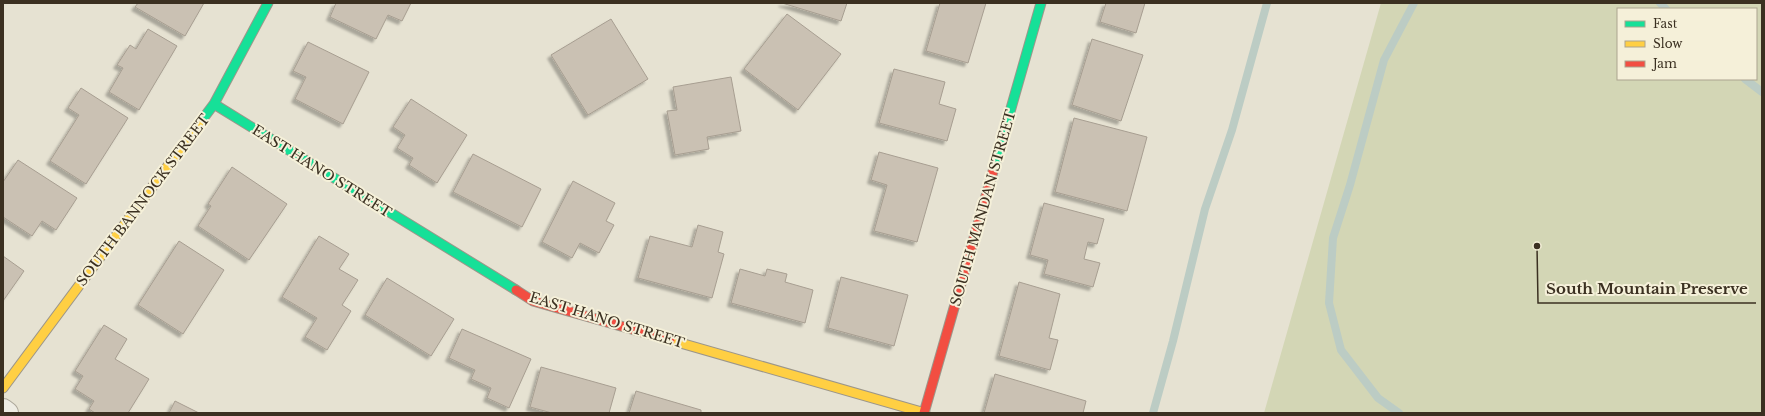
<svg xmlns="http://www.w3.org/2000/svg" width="1765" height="416" font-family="'Libre Baskerville',serif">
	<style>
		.green { fill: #d3d6b5; fill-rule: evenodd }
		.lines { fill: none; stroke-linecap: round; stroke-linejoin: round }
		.stream { stroke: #bcccc4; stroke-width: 8 }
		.building { fill: #cac1b3; stroke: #a79e91; filter: url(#shadow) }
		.street-casing { stroke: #aca79a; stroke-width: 24 }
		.fast-casing { stroke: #9c968a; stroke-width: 11 }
		.slow-casing { stroke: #9c968a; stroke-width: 11 }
		.jam-casing { stroke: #9c968a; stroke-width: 11 }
		.street { stroke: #eeece3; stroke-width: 22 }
		.fast { stroke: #16e098; stroke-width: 9 }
		.slow { stroke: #ffcf43; stroke-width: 9 }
		.jam { stroke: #f24e42; stroke-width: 9 }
		.labels { text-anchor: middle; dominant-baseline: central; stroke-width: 4; stroke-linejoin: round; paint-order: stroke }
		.street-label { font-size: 14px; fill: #3b3021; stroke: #f5f0d9 }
		.leader { fill: none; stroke: #3b3021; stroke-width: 1.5 }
		.callout-dot { fill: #3b3021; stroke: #f5f0d9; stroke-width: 1.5 }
		.callout-label { font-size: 15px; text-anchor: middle; font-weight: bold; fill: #3b3021; stroke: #f5f0d9; stroke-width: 4; stroke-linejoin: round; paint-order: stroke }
	</style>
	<defs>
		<filter id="shadow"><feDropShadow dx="-3.5" dy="3.5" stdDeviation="1" flood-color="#0004"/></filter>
	</defs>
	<rect width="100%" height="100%" fill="#e6e2d2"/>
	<path class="green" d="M1381 3H1762V413H1264ZM1618 9H1756V79H1618Z"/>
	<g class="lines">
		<path class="stream" d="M1660 3 1666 9
			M1745 79 1762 92
			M1153 413 1173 341 1205 209 1232 130 1267 3
			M1399 413 1378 398 1341 350 1329 303 1333 238 1350 185 1384 60 1414 3"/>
	</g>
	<path class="building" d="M138 3H204L185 36 135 7Z
		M336 3H411L402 21 388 15 376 39 330 17Z
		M782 3H847L841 21Z
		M940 3H986L968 63 926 51Z
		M1106 3H1145L1136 33 1100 22Z
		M787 14 841 54 798 110 744 69Z
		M611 19 648 79 588 115 551 55Z
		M148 29 177 46 139 110 109 92 123 68 117 65 130 45 136 49Z
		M1092 39 1143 55 1121 121 1072 105Z
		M308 42 369 72 343 124 295 99 306 77 293 71Z
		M894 69 945 82 939 104 956 109 947 141 879 123Z
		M731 77 741 131 707 137 709 149 675 155 667 111 677 110 673 87Z
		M81 88 128 118 86 184 50 161 79 115 68 108Z
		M411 99 467 135 437 183 409 165 413 158 397 148 405 135 393 127Z
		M1074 118 1147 137 1127 211 1055 192Z
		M879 152 938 168 917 242 874 231 887 185 871 180Z
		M473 154 541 189 522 227 453 192Z
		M18 160 77 198 56 230 42 221 32 236 3 217V182Z
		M232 167 287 204 249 260 198 226 211 206 208 204Z
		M573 181 615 203 606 221 614 225 599 253 580 243 572 258 542 242Z
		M1044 203 1104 219 1097 244 1088 242 1084 259 1100 263 1093 287 1044 274 1048 260 1030 255Z
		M698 225 723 232 718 252 724 254 712 298 638 278 650 236 692 247Z
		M319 236 349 254 339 269 358 280 342 305 351 311 327 350 305 337 317 318 282 297Z
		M179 241 224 270 183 334 138 305Z
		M3 256 24 271 3 301Z
		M740 269 765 276 767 269 787 274 785 282 813 290 805 323 731 303Z
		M841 277 908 295 894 346 828 328Z
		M387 278 454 319 431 356 365 315Z
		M1019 282 1060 294 1049 338 1058 340 1050 370 999 356Z
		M104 325 127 339 115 359 149 379 128 413H95L89 409 94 401 75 389 83 376 75 371Z
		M462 329 531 359 509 408 487 398 491 388 471 379 475 370 449 358Z
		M541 367 616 388 609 413H552L530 407Z
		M995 374 1086 401 1083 413H984Z
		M636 391 701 410V413H629Z
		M175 401 199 413H169Z"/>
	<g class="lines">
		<defs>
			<path id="street" d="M3 410 7 413"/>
			<path id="fast" d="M214 104 516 290
				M199 124 214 104 268 3
				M994 168 1041 3"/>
			<path id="slow" d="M670 340 925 413
				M3 388 199 124"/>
			<path id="jam" d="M516 290 533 301 670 340
				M924 413 994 168"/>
		</defs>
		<use href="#street" class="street-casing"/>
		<use href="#fast" class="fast-casing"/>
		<use href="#slow" class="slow-casing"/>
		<use href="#jam" class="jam-casing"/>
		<use href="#street" class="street"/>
		<use href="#fast" class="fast"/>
		<use href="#slow" class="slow"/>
		<use href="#jam" class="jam"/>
	</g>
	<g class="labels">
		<g class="street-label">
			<text transform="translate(322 171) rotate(32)">EAST HANO STREET</text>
			<text transform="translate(143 200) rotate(-53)">SOUTH BANNOCK STREET</text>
			<text transform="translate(983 208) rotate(-74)">SOUTH MANDAN STREET</text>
			<text transform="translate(607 320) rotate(17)">EAST HANO STREET</text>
		</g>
	</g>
	<path class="leader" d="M1537 246L1538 303H1756"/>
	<circle class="callout-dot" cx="1537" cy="246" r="4"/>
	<g class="callout-label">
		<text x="1647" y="294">South Mountain Preserve</text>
	</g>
	<rect width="1765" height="416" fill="none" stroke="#3b3021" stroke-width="8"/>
	<rect x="1617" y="8" width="140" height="72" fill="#f5f0d9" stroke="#aba38f"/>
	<rect x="1625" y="21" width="20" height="6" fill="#16e098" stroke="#aba38f"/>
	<text x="1653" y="28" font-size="12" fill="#3b3021">Fast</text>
	<rect x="1625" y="41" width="20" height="6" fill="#ffcf43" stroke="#aba38f"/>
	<text x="1653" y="48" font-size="12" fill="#3b3021">Slow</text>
	<rect x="1625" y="61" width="20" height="6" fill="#f24e42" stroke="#aba38f"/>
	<text x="1653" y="68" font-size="12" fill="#3b3021">Jam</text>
</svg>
